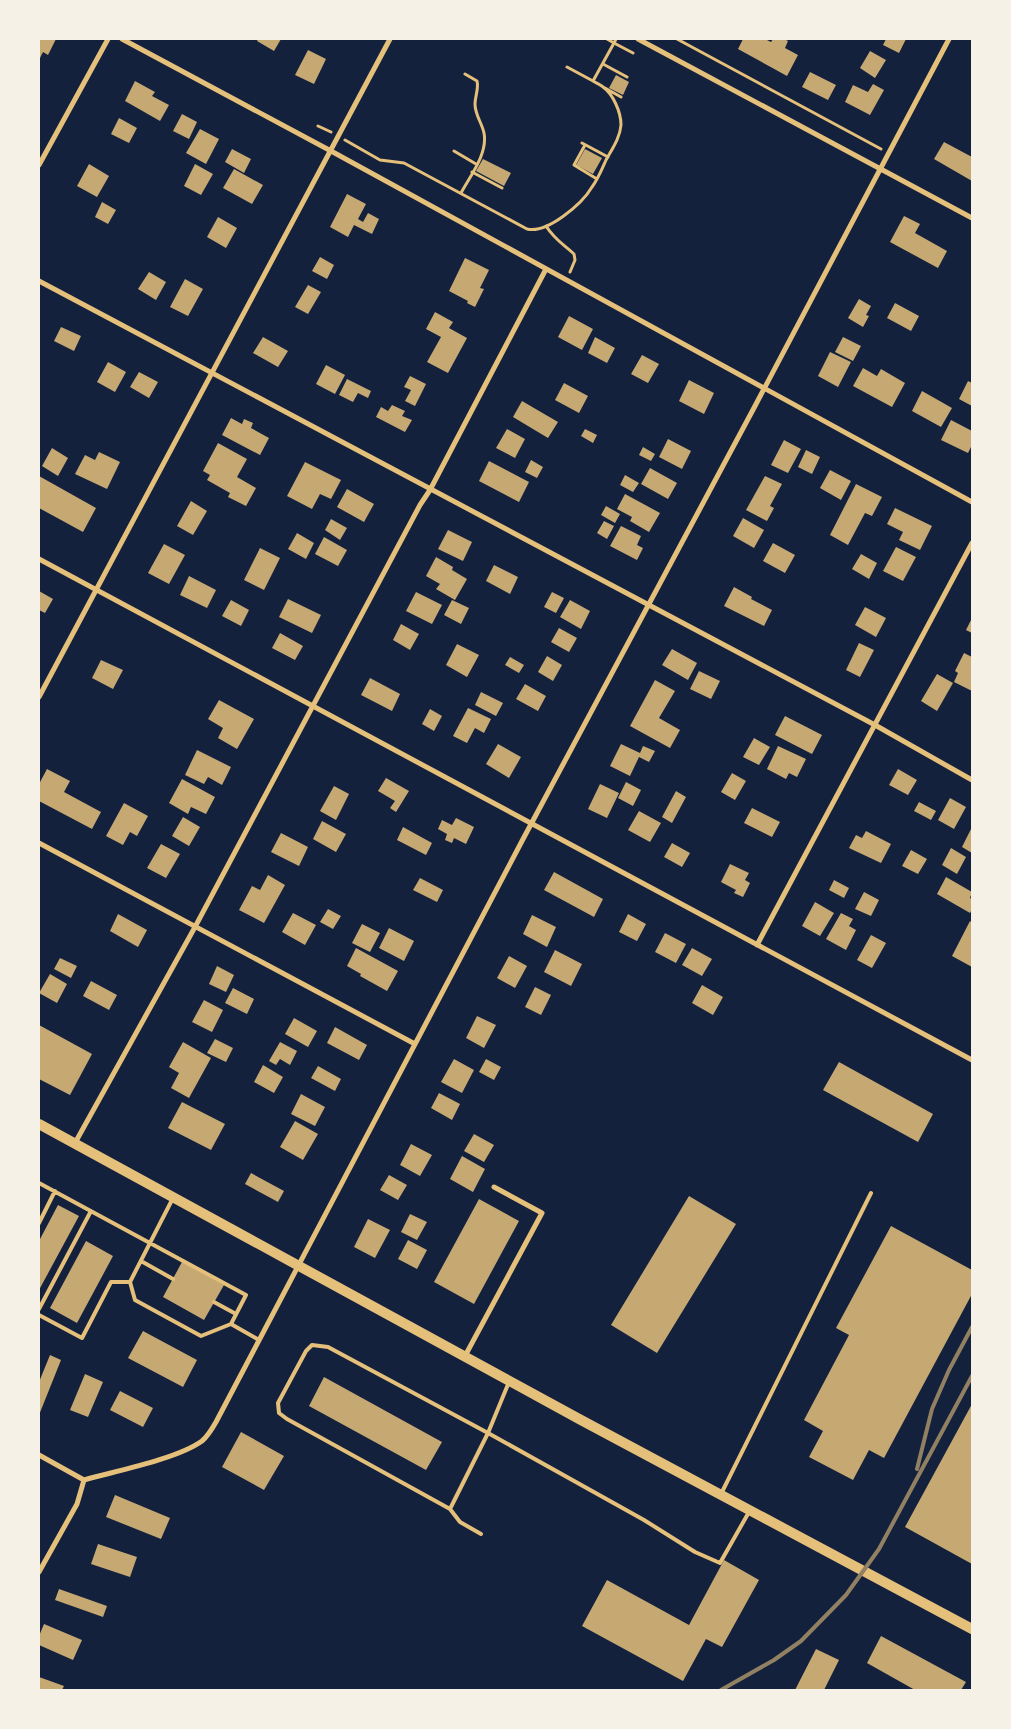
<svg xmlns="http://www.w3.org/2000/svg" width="1011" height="1729" font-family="'Public Sans',sans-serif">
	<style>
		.building { fill: #c6a872 }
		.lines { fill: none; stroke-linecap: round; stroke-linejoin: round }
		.path { stroke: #e5c07b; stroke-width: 3 }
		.service { stroke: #e5c07b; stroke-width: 4 }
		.minor { stroke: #e5c07b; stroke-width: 5 }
		.secondary { stroke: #e5c07b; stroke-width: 10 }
		.rail { stroke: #918062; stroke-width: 4 }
	</style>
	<rect width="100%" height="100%" fill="#14213d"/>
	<path class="building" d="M39 39H56L48 55 43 52 39 60Z
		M258 39H281L274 51 257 41Z
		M743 39H765L771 42 773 39H784L788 41 785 48 798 55 787 76 738 49Z
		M886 39H906L899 53 883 45Z
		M308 50 326 59 314 84 295 75Z
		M870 51 886 60 875 78 860 68Z
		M810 72 836 85 828 100 802 87Z
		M616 75 629 82 623 95 609 88Z
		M135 81 155 92 152 96 169 105 160 121 125 101Z
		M873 84 884 90 870 115 845 102 853 85 868 92Z
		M182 114 197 122 189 139 173 131Z
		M119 118 137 128 129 143 111 134Z
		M200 129 219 139 206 164 186 153Z
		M944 142 972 157V181L934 159Z
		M232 149 251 159 244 173 225 162Z
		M585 149 602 158 593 174 576 165Z
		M483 159 511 173 504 186 476 171Z
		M89 164 109 176 97 197 77 186Z
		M195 164 213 174 201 195 184 186Z
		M234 169 263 185 252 204 223 188Z
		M347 194 366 204 358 219 363 222 368 213 379 219 372 234 354 225 348 237 330 227Z
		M102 202 116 210 108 224 95 217Z
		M904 216 920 224 915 233 947 251 938 268 890 242Z
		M218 217 237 228 226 248 207 237Z
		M320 257 334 265 327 279 312 271Z
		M465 258 489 270 480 288 484 289 475 307 467 303 468 301 449 291Z
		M149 272 166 282 156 300 138 289Z
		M185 279 203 289 188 316 170 307Z
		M308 285 321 292 308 314 295 307Z
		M859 299 871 306 866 315 869 316 863 327 848 318Z
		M895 303 919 316 911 331 887 318Z
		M435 312 453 322 449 328 467 338 448 373 427 362 441 337 426 329Z
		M569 316 593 329 582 350 558 337Z
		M61 327 81 336 74 351 54 341Z
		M263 337 288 351 278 367 253 353Z
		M595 337 615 348 607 363 588 353Z
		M843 337 861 346 853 361 835 352Z
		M830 352 851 362 838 387 818 376Z
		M642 355 659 364 648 383 631 374Z
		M108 362 126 372 115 392 97 382Z
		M326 365 345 375 335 394 316 384Z
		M863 368 877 376 881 369 905 383 892 407 853 386Z
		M139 372 158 382 149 398 130 387Z
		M410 376 426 384 415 406 405 401 411 390 404 387Z
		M347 379 371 391 368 398 358 393 353 402 339 395Z
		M689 380 714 393 704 414 679 401Z
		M968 381 972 383V406L959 399Z
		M564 383 588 396 579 413 555 400Z
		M922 391 952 408 941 427 912 411Z
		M522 401 558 422 548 438 513 417Z
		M392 405 405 411 402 416 412 420 405 432 376 417 381 407 388 411Z
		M231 418 242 424 244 419 253 423 251 428 269 438 260 455 222 435Z
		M951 420 972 431V445L968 453 941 440Z
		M507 429 525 439 515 458 496 448Z
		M585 429 597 435 593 443 581 436Z
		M668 439 691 451 682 469 659 457Z
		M784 440 801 449 788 473 771 465Z
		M218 443 247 459 237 477 256 488 246 506 228 497 230 493 207 480 210 475 203 471Z
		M643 447 655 454 651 461 639 455Z
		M52 448 68 458 58 476 42 466Z
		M806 450 820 457 812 474 798 467Z
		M99 452 120 462 107 489 75 474 85 455 95 460Z
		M531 460 543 467 537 478 525 472Z
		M489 461 529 482 519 502 479 481Z
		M305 462 341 480 331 499 320 494 312 509 287 496Z
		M650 468 677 483 668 499 641 484Z
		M830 470 851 481 841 500 820 488Z
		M625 475 639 483 633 492 620 485Z
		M39 476 96 508 83 532 39 508Z
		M765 476 782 484 770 506 774 508 767 521 746 510Z
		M856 484 882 497 872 516 865 513 848 545 830 535Z
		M347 489 374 504 364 522 337 507Z
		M625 494 660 513 649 532 630 521 632 517 617 509Z
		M191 501 207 511 193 535 177 526Z
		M606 506 620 514 615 523 601 515Z
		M895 508 932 526 920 550 899 540 903 532 887 524Z
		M743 518 764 530 754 548 733 536Z
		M331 519 347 528 340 540 325 530Z
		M604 521 614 526 607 539 597 533Z
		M621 526 641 536 637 545 643 548 637 560 610 546Z
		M448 530 472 542 463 561 438 549Z
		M297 533 314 543 306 559 288 549Z
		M324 537 347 550 338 566 315 554Z
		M773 543 795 555 785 573 763 561Z
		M164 544 185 555 169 584 148 573Z
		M896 547 916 557 903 581 883 571Z
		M260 548 280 558 264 590 244 580Z
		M861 554 877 563 869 579 852 569Z
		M436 557 453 567 452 570 467 579 455 600 436 589 440 584 426 576Z
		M494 565 518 577 510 594 486 581Z
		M189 576 216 590 207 608 180 595Z
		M734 587 752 597 751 599 772 610 764 626 724 606Z
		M39 591 53 599 45 613 39 610Z
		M416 592 442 605 432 624 406 611Z
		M552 592 564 598 556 613 544 607Z
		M288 599 321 615 312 633 279 617Z
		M231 600 249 610 241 626 222 616Z
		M452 600 469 608 461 624 444 615Z
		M570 600 590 611 581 629 560 617Z
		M865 607 886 618 876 637 855 625Z
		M972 618V633L966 630Z
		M401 624 419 634 410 650 393 640Z
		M559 628 577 638 569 652 551 642Z
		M280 633 303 646 295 660 272 648Z
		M859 643 874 650 860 677 846 670Z
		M457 644 479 655 467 677 446 665Z
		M672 649 697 663 688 680 662 665Z
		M964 653 972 657V691L954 682 958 673 955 671Z
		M547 656 562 665 553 681 538 672Z
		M510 657 524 665 519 673 505 665Z
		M101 660 123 670 113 689 92 678Z
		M699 671 720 681 711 699 690 689Z
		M937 674 953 683 937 711 921 701Z
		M370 678 400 694 392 711 361 695Z
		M655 680 675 691 659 718 680 730 670 748 630 726Z
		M525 684 546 696 538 711 516 699Z
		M481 692 503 703 496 716 475 705Z
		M219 700 254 719 237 749 218 738 223 728 208 719Z
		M468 708 491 719 484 733 475 728 467 743 453 736Z
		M430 709 442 716 434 731 422 724Z
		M785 716 822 735 812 754 775 735Z
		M754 738 770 747 759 765 743 757Z
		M498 744 521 757 509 778 486 764Z
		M621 744 640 753 643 746 655 751 649 762 639 757 630 776 610 766Z
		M778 746 806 759 797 777 789 773 786 779 767 769Z
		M197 750 231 767 222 785 208 777 204 784 185 775Z
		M47 769 70 781 64 792 101 812 92 829 39 801V784Z
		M898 769 917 780 908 795 889 785Z
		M732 773 746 781 735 800 721 792Z
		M386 778 409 791 396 812 390 808 395 801 378 791Z
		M182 779 215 797 206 814 191 807 188 814 169 803Z
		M626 782 641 790 633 806 618 798Z
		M600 784 619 793 607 818 588 809Z
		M334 786 349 794 336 820 320 811Z
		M676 791 686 797 672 823 662 817Z
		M950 798 966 807 954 829 938 820Z
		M919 802 936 811 931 820 914 811Z
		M124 803 148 816 137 836 130 832 123 845 106 836Z
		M752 808 780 822 772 837 744 823Z
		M639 811 661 823 650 842 628 830Z
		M183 817 200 827 189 846 172 836Z
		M456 818 474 827 466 844 454 838 452 843 445 840 447 834 438 829 442 820 452 825Z
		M322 821 346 834 336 852 313 839Z
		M403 827 432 843 426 855 397 840Z
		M972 827V853L962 847Z
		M866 831 891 844 881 863 849 848 856 835 862 838Z
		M281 833 308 847 299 866 271 852Z
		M672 843 690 853 682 867 664 857Z
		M161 844 180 854 166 878 147 868Z
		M951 848 966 857 957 874 942 865Z
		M911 850 927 859 918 874 902 866Z
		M730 864 749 873 745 880 750 883 743 897 734 893 736 890 721 882Z
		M554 872 603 899 594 917 544 890Z
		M268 875 285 885 264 923 239 910 252 886 260 890Z
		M946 877 972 892 970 898 972 899V909L970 913 937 894Z
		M420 878 443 890 437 902 413 890Z
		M834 880 849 888 844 898 829 890Z
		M864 892 879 900 871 916 855 909Z
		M815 902 834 913 820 936 802 926Z
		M328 909 341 916 333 929 320 922Z
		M293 913 316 925 305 945 282 932Z
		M841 913 853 919 849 926 856 930 846 950 826 939Z
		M118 914 147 930 138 947 110 931Z
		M628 914 646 924 637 941 619 932Z
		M532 915 556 927 547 947 523 934Z
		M970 921 972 923V967L952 956Z
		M362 924 380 933 370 952 352 943Z
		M389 928 414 941 404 961 379 948Z
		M665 933 686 944 676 963 655 952Z
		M871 935 886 943 872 968 857 960Z
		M356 948 398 971 387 991 360 976 361 974 347 966Z
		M692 948 712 959 702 976 682 965Z
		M555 950 582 964 571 986 544 972Z
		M509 956 527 966 515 988 497 978Z
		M60 958 77 966 71 978 54 969Z
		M217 966 234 975 226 992 209 984Z
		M50 974 67 984 57 1003 39 993Z
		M91 981 117 995 109 1010 83 996Z
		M702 985 723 997 713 1015 692 1003Z
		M535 987 551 995 541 1015 525 1007Z
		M233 988 254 999 247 1014 225 1003Z
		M204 1000 223 1010 212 1032 192 1022Z
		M477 1016 496 1025 484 1048 466 1038Z
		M294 1018 317 1031 308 1047 285 1034Z
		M39 1025 92 1054 70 1095 39 1079Z
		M335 1027 367 1045 359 1060 327 1043Z
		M215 1039 233 1048 226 1062 207 1053Z
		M183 1042 211 1058 189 1098 171 1088 179 1073 169 1067Z
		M280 1042 297 1051 290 1065 280 1059 276 1065 269 1061Z
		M454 1059 474 1070 462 1093 441 1082Z
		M486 1059 501 1067 494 1080 479 1072Z
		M839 1062 933 1114 918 1142 823 1090Z
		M263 1065 283 1077 274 1093 254 1082Z
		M318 1066 341 1079 335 1091 311 1078Z
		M439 1093 460 1104 452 1120 431 1108Z
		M301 1094 325 1107 315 1126 291 1114Z
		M182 1102 225 1124 211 1150 168 1128Z
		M295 1121 318 1134 303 1160 280 1147Z
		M474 1134 494 1145 484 1162 464 1151Z
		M411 1144 432 1155 420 1176 400 1165Z
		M462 1156 485 1169 473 1192 450 1179Z
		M251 1173 284 1191 278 1202 245 1184Z
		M389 1175 407 1185 398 1200 380 1190Z
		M689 1196 736 1224 657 1353 611 1325Z
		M479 1199 519 1221 474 1304 434 1282Z
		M58 1205 79 1216 39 1290V1241Z
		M410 1214 427 1222 417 1240 401 1232Z
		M368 1219 390 1230 375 1258 354 1247Z
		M891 1226 972 1270V1294L884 1458 869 1450 853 1480 809 1457 823 1431 804 1420 849 1335 836 1328Z
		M408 1240 427 1250 417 1269 398 1259Z
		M86 1241 113 1256 77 1323 50 1308Z
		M182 1262 224 1285 204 1320 163 1297Z
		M143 1331 197 1360 183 1387 128 1358Z
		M50 1355 61 1360 39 1415V1382Z
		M85 1374 103 1382 88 1417 70 1410Z
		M324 1377 442 1442 426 1470 309 1406Z
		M120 1391 153 1408 143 1427 110 1410Z
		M972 1404V1564L905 1527Z
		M241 1432 284 1456 264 1490 222 1467Z
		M115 1495 170 1518 161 1539 106 1517Z
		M98 1544 137 1557 130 1577 91 1564Z
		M724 1560 759 1580 722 1647 706 1639 683 1681 582 1626 607 1580 689 1625Z
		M59 1589 107 1606 103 1617 55 1600Z
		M44 1624 82 1640 73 1660 39 1645V1636Z
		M881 1636 966 1682 961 1690H915L867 1663Z
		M816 1649 839 1660 824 1690H795Z
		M39 1677 64 1686 62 1690H39Z"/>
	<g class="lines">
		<path class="path" d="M616 39 614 43 633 53
			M677 39 881 149
			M603 64 627 77
			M567 67 593 81
			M605 88 621 97
			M318 126 331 132
			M345 140 380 160 404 163 527 229C547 234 582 204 592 187 598 179 602 169 606 160 612 149 620 138 621 125 621 112 613 94 603 87 601 85 596 83 593 81L614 43 607 39
			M582 143 608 157
			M585 145 574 165 597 179
			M454 151 476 164
			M472 172 502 188
			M461 193C470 176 488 154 484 133 482 123 475 115 475 104 475 96 479 89 477 81L465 74
			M546 226C555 240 563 244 574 254L575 260 570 272"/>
		<path class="service" d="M39 1183 246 1295 231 1324
			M173 1198 130 1282 135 1300 201 1336 231 1324 259 1340
			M39 1223 55 1191
			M141 1261 173 1279
			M214 1302 236 1314
			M39 1309 91 1211
			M39 1315 82 1338 111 1282H130
			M312 1345 328 1347 488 1433 450 1509 287 1419 279 1413 278 1403 306 1351Z
			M509 1382 488 1433 644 1520 695 1552 720 1563 749 1512
			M721 1494 871 1193
			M450 1509 460 1522 481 1534"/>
		<path class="minor" d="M122 39 331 151 972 502
			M638 39 972 218
			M39 165 108 39
			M39 281 875 725 972 780
			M39 559 972 1060
			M39 697 390 39
			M39 843 415 1044
			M757 945 972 543
			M75 1143 195 927 420 505 430 490 546 269
			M465 1356 542 1213 494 1187
			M39 1455 84 1480
			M39 1572 77 1504 84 1480C116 1471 177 1459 202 1441 208 1436 212 1429 216 1422L522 841 755 406 949 39"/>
		<path class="secondary" d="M39 1124 581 1420 972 1629"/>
		<path class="rail" d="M917 1469 932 1409 949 1370 972 1327
			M721 1690 774 1660 801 1641 846 1595 879 1549 972 1376"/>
	</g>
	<rect width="1011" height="1729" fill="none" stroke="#f6f1e7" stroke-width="80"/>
</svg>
